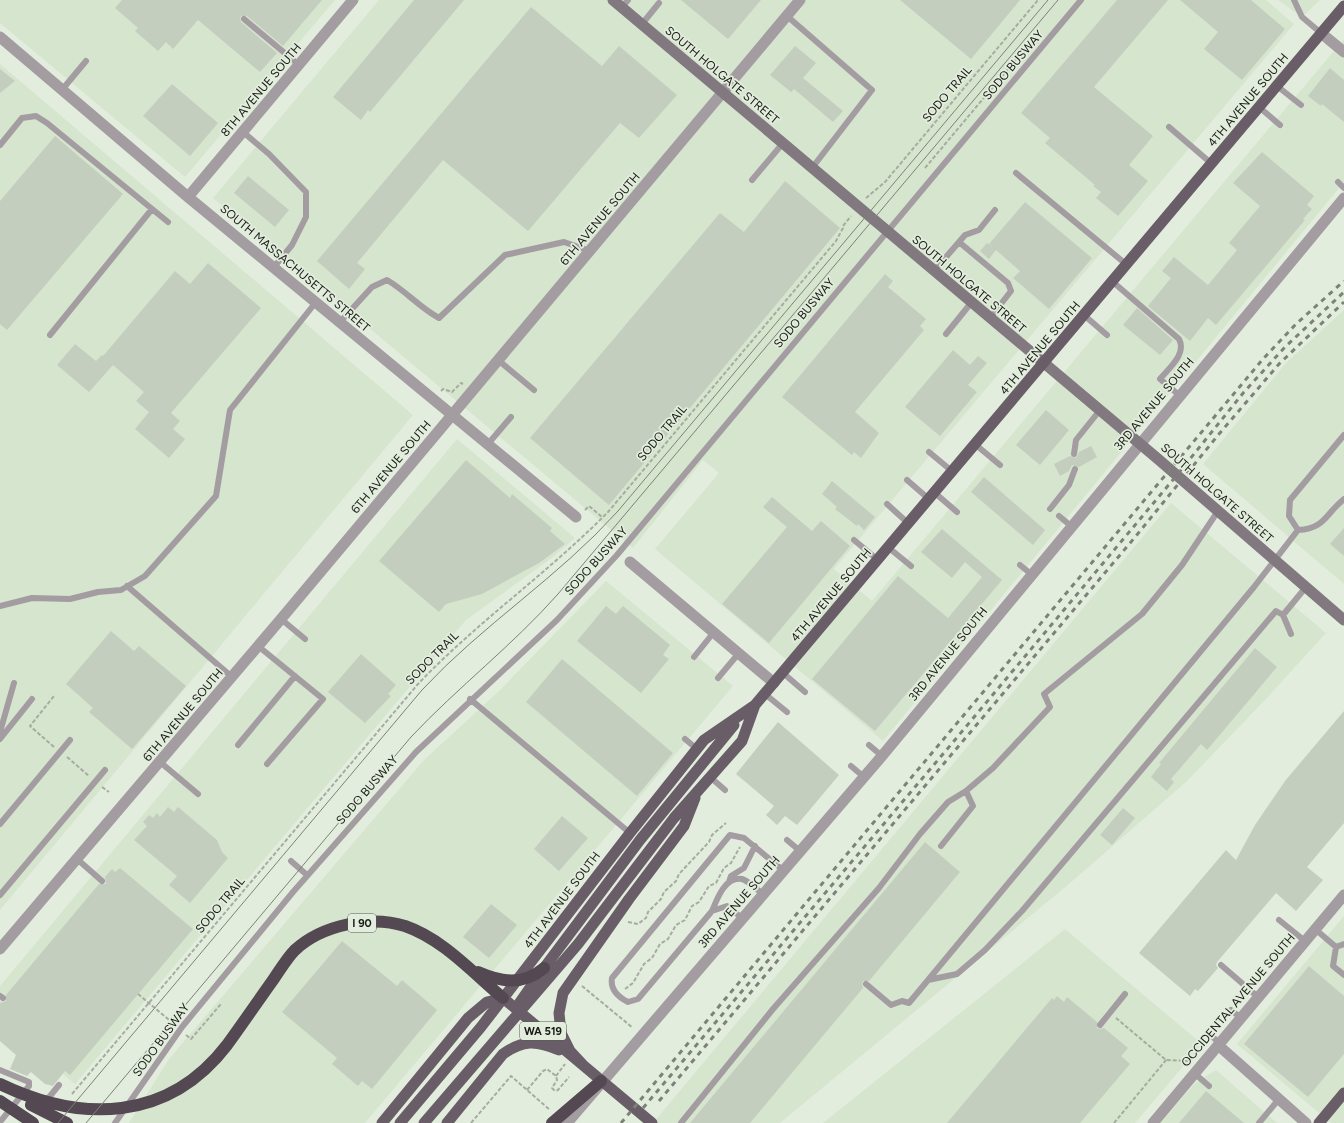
<svg xmlns="http://www.w3.org/2000/svg" width="1344" height="1123" font-family="Figtree,sans-serif">
	<style>
		.built { fill: #d6e5ce }
		.building { fill: #c4cebe }
		.lines { fill: none; stroke-linecap: round; stroke-linejoin: round }
		.path { stroke: #a5ada0; stroke-width: 2; stroke-dasharray: 4 2; stroke-linecap: butt }
		.service { stroke: #a39da2; stroke-width: 6 }
		.minor { stroke: #a39da2; stroke-width: 11 }
		.tertiary { stroke: #a39da2; stroke-width: 11 }
		.secondary { stroke: #817880; stroke-width: 11 }
		.primary { stroke: #695e68; stroke-width: 11 }
		.motorway { stroke: #544853; stroke-width: 12 }
		.tram { stroke: #7c8277; stroke-width: 1 }
		.rail { stroke: #7c8277; stroke-width: 3; stroke-dasharray: 5 5; stroke-linecap: butt }
		.labels { text-anchor: middle; dominant-baseline: central; stroke-width: 3.5; stroke-linejoin: round; paint-order: stroke }
		.shield { fill: #e3eddd; stroke: #565b52; stroke-width: 1 }
		.shield-label { font-size: 11px; font-weight: bold; fill: #191c16 }
		.street-label { font-size: 12px; fill: #191c16; stroke: #e3eddd }
	</style>
	<rect width="100%" height="100%" fill="#e3eddd"/>
	<path class="built" d="M0 0H335L185 177 0 23Z
		M379 0H1266L1294 24 834 569 872 601 1344 39V182L883 741 655 549 719 473 703 460 633 548 213 198Z
		M1278 0H1320L1302 17Z
		M0 64 413 415 0 910Z
		M1344 310V584L1203 464 1286 363Z
		M457 439 575 538 553 557 466 620 75 1084 0 1022V986Z
		M1171 503 1326 633 1266 699 1187 781 1069 884 780 1123H653Z
		M606 581 733 686 365 1123H129L169 1059 424 760 499 691Z
		M1344 916V1123H1331L1237 1044Z
		M1065 929 1202 1044 1135 1123H823Z
		M1216 1070 1277 1123H1161L1194 1084Z"/>
	<path class="building" d="M122 0H322L283 46 247 16H241L240 19 241 22 277 53 260 72 198 20 173 49 166 42 158 51 135 31 138 28 115 8Z
		M414 0H464L370 112 368 110 361 120 333 97Z
		M681 0H761L728 39Z
		M900 0H1020L971 59Z
		M1117 0H1168L1094 87 1153 136 1129 165 1148 181 1118 216 1096 198 1101 192 1093 186 1095 185 1045 143 1050 138 1021 113Z
		M1180 0H1251L1285 29 1242 80 1204 49 1218 32Z
		M531 7 602 66 619 46 677 95 639 138 620 123 528 231 443 160 357 263 365 269 349 289 317 261Z
		M795 46 816 63 803 78 843 111 833 122 794 89 791 92 770 75Z
		M1330 68 1344 80V122L1322 104 1321 106 1308 96Z
		M0 69 15 81 0 93Z
		M172 84 218 123 190 156 143 116Z
		M55 136 123 194 7 330 0 324V201Z
		M1262 152 1314 196 1307 205 1312 209 1303 219 1305 220 1216 325 1208 318 1190 341 1148 306 1171 278 1162 271 1174 257 1208 285 1237 250 1229 243 1260 206 1233 183Z
		M248 176 289 210 275 227 234 193Z
		M785 181 840 228 609 505 530 438 720 213 744 232Z
		M1025 202 1092 258 1049 309 1013 278 1020 271 989 244Z
		M987 243 996 250 989 259 980 251Z
		M208 263 261 308 171 413 180 421 173 429 185 439 169 458 135 429 149 412 136 401 144 392 113 365 89 392 57 365 75 344 96 361 102 355 103 356 175 271 190 284Z
		M885 274 893 281 888 287 926 319 920 326 924 330 855 412 879 433 861 458 854 452 852 455 782 397Z
		M1137 308 1173 340 1160 355 1123 325Z
		M953 350 970 365 978 356 987 363 968 385 977 392 940 436 905 407Z
		M1046 410 1069 430 1040 465 1016 445Z
		M1091 446 1097 457 1079 467 1072 465 1069 471 1060 476 1054 464 1070 456 1076 458 1079 452Z
		M466 460 510 498 512 494 552 528 550 531 565 544 539 563 482 594 446 604 439 612 379 561Z
		M984 477 1045 530 1033 545 971 492Z
		M832 481 875 517 864 530 858 524 857 526 835 509 837 507 822 494Z
		M772 497 812 531 821 521 850 546 769 643 722 604 787 527 763 507Z
		M1344 528V556L1330 544Z
		M942 529 1002 580 875 731 812 679 898 576 948 618 982 577 965 562 952 578 921 552Z
		M606 606 616 614 623 606 670 645 663 655 669 659 641 693 577 641Z
		M111 631 134 651 139 646 186 686 132 749 89 712 93 708 66 684Z
		M1255 648 1277 667 1207 750 1201 744 1171 779 1174 782 1167 791 1151 777 1161 764 1159 763Z
		M361 654 396 685 388 694 391 696 365 723 328 692Z
		M562 659 673 753 637 796 526 702Z
		M1344 711V823L1307 867 1323 880 1296 911 1276 893 1217 962 1216 965 1218 968 1198 991 1195 989 1190 996 1139 953 1226 850 1236 860 1255 825 1285 781Z
		M778 722 839 775 797 825 785 816 777 825 766 815 774 806 736 774Z
		M168 807 174 812 178 807 217 840 222 852 228 858 190 903 169 885 177 876 134 840 147 826 143 822 149 815 153 818 157 813 160 817Z
		M1123 808 1135 818 1112 845 1100 835Z
		M562 816 588 838 559 871 534 849Z
		M925 842 960 872 869 981H863L862 984 863 988 750 1123H690Z
		M120 868 193 929 70 1075 65 1071 53 1086 45 1084 31 1072 27 1076 10 1069 16 1055 0 1041V1003L6 1001V995L99 884H106L105 877 112 869 115 872Z
		M491 904 517 925 489 958 463 937Z
		M342 941 397 986 402 980 437 1010 372 1089 362 1081 358 1086 332 1064 337 1058 282 1012Z
		M1309 966 1344 996V1054L1308 1097 1244 1044Z
		M1057 996 1064 1002 1067 997 1097 1022V1028L1100 1029 1104 1028 1128 1048 1121 1056 1130 1064 1080 1123H947L1052 998 1054 1000Z
		M1206 1091 1244 1123H1179Z"/>
	<g class="lines">
		<path class="path" d="M925 168 1029 44 1036 39
			M866 198 885 182 1038 0
			M441 391 443 389 452 392 461 383 463 384
			M585 510 589 506 602 517
			M54 747 30 726 54 696
			M67 757 89 776
			M102 787 109 792
			M628 922 638 924 646 918 648 912 661 899 664 892 676 881 679 874 709 842 712 835 726 823
			M582 986 633 1028
			M625 989 633 983 644 964 652 958 660 944 668 939 676 925 685 920 692 906 699 902 709 886 716 883 724 868 731 863 740 847
			M138 994 174 1024
			M1116 1018 1166 1060 1189 1061
			M186 1035 191 1039 221 1004
			M556 1076 565 1064
			M527 1090 543 1071 547 1069 556 1076 557 1080 552 1088 555 1091 558 1090 569 1077
			M72 1094 418 684C477 622 548 573 608 512L836 241 843 228V226L851 216
			M471 1123 511 1076 550 1110
			M1114 1123 1166 1060"/>
		<path class="service" d="M1294 0 1302 17 1321 33
			M622 7 628 0
			M787 16 872 90 812 168
			M244 19 299 65
			M642 24 659 3
			M1277 86 1301 105
			M61 91 86 61
			M1259 107 1280 125
			M1169 127 1212 164
			M243 132 269 154 306 192V217L292 245 274 267
			M0 145 22 118 36 116 47 123 168 222
			M1016 173 1127 265
			M752 180 783 143
			M1338 182 1344 188
			M959 242 1008 283 1011 291 990 318
			M934 271 965 235 979 230 995 210
			M1113 282 1179 339C1187 354 1169 368 1160 379L1179 395
			M1085 316 1107 335
			M340 322 372 287 387 280C406 291 420 308 439 318L505 255 564 242 590 251
			M946 334 971 303
			M50 335 152 209
			M498 360 534 390
			M488 444 511 417
			M976 445 1000 465
			M929 452 953 472
			M1074 454 1076 440 1100 410
			M907 480 930 500
			M935 493 957 512
			M887 504 909 524
			M1050 509 1069 485 1075 469
			M1059 516 1071 526
			M1298 530C1325 529 1326 513 1344 499
			M854 540 878 560
			M889 548 911 566
			M1020 565 1031 574
			M127 586 232 677
			M0 606 32 598 70 599 98 592 121 590 145 576 216 496 230 410 316 302
			M281 619 305 639
			M1291 634 1283 615 1306 587
			M258 646 323 699 267 764
			M694 657 714 632
			M783 673 805 692
			M718 678 739 653
			M765 694 787 712
			M470 699 630 833
			M0 732 14 683
			M0 739 32 699
			M685 739 697 749
			M238 745 295 676
			M869 745 882 756
			M160 762 198 794
			M851 766 864 777
			M710 777 725 790
			M0 824 70 740
			M787 840 800 851
			M941 846 973 806 966 791
			M77 859 102 881
			M291 861 307 875
			M729 882 731 876 744 868 755 846
			M0 895 105 770
			M712 911C717 899 725 876 742 879 749 881 757 890 763 894
			M742 918 727 906 712 911 638 999 628 1002C618 997 610 990 612 978L730 835 744 838 783 870
			M1279 920 1305 941
			M1315 929 1336 947
			M1344 944 1336 947 1333 966 1344 975
			M1221 965 1258 997
			M928 980 957 974 985 950 1022 911 1276 611 1283 615
			M866 984 891 1005 902 1001 909 1003 1254 587 1298 530 1289 516 1290 500 1344 435
			M0 996 3 998
			M1231 1010 1241 1018
			M1100 1025 1125 994
			M1210 1035 1220 1043
			M0 1070 29 1082V1086L0 1122
			M1194 1073 1209 1086
			M46 1101 59 1085
			M115 1123 182 1027 293 892 416 752 557 620 617 555 1081 0
			M681 1123 773 1009 879 888 920 834 948 802 966 791 993 768 1050 707 1044 694 1142 614 1182 565 1218 511
			M1259 1123 1279 1099"/>
		<path class="minor" d="M1321 33 1344 52
			M0 37 188 197 576 517
			M188 197 353 0
			M630 562 774 683
			M1218 1045 1306 1123
			M567 1123 882 756 1344 198
			M1153 1123 1344 895"/>
		<path class="tertiary" d="M0 949 281 619 800 0"/>
		<path class="secondary" d="M613 0 1158 459 1344 620"/>
		<path class="primary" d="M503 998 652 1123
			M516 1008 544 968 640 840 734 725
			M584 1066 570 1051 561 1033 559 1013 563 993 629 899 684 826 695 798
			M382 1123 468 1018 487 1002 503 998
			M400 1123 481 1027 630 833 704 740 755 705 1344 6
			M424 1123 578 944 674 818 742 741 755 705
			M447 1123 503 1054C523 1040 536 1040 559 1050
			M1319 1123 1344 1093"/>
		<path class="motorway" d="M478 972C501 982 523 986 544 968
			M0 1084C81 1123 168 1122 227 1045 243 1023 258 1001 273 980 280 970 287 958 295 950 322 925 370 915 405 926 443 939 473 973 503 998
			M0 1101 33 1123
			M31 1105 67 1123
			M552 1123 601 1081"/>
		<path class="tram" d="M58 1123 422 690C482 625 559 577 618 511L1048 0
			M86 1123 411 737C458 687 513 645 558 594L1058 0"/>
		<path class="rail" d="M659 1101 1136 536 1219 434 1279 364 1344 302
			M643 1108 954 741 1177 475 1244 392 1285 347 1344 292
			M621 1123 1263 359 1296 324 1344 281"/>
	</g>
	<g class="labels">
		<g class="shield">
			<rect x="348" y="914" width="28" height="18" rx="3"/>
			<rect x="520" y="1022" width="46" height="18" rx="3"/>
		</g>
		<g class="shield-label">
			<text x="362" y="923">I 90</text>
			<text x="543" y="1031">WA 519</text>
		</g>
		<g class="street-label">
			<text transform="translate(1013 65) rotate(-50)">SODO BUSWAY</text>
			<text transform="translate(722 75) rotate(40)">SOUTH HOLGATE STREET</text>
			<text transform="translate(261 90) rotate(-50)">8TH AVENUE SOUTH</text>
			<text transform="translate(947 94) rotate(-50)">SODO TRAIL</text>
			<text transform="translate(1248 100) rotate(-50)">4TH AVENUE SOUTH</text>
			<text transform="translate(600 219) rotate(-50)">6TH AVENUE SOUTH</text>
			<text transform="translate(295 268) rotate(40)">SOUTH MASSACHUSETTS STREET</text>
			<text transform="translate(969 284) rotate(40)">SOUTH HOLGATE STREET</text>
			<text transform="translate(804 313) rotate(-50)">SODO BUSWAY</text>
			<text transform="translate(1040 348) rotate(-50)">4TH AVENUE SOUTH</text>
			<text transform="translate(1154 404) rotate(-50)">3RD AVENUE SOUTH</text>
			<text transform="translate(662 433) rotate(-50)">SODO TRAIL</text>
			<text transform="translate(391 467) rotate(-50)">6TH AVENUE SOUTH</text>
			<text transform="translate(1217 493) rotate(41)">SOUTH HOLGATE STREET</text>
			<text transform="translate(596 561) rotate(-48)">SODO BUSWAY</text>
			<text transform="translate(831 595) rotate(-50)">4TH AVENUE SOUTH</text>
			<text transform="translate(948 654) rotate(-51)">3RD AVENUE SOUTH</text>
			<text transform="translate(432 658) rotate(-45)">SODO TRAIL</text>
			<text transform="translate(183 715) rotate(-50)">6TH AVENUE SOUTH</text>
			<text transform="translate(367 790) rotate(-49)">SODO BUSWAY</text>
			<text transform="translate(562 900) rotate(-53)">4TH AVENUE SOUTH</text>
			<text transform="translate(739 902) rotate(-49)">3RD AVENUE SOUTH</text>
			<text transform="translate(220 905) rotate(-50)">SODO TRAIL</text>
			<text transform="translate(1238 1000) rotate(-50)">OCCIDENTAL AVENUE SOUTH</text>
			<text transform="translate(161 1040) rotate(-54)">SODO BUSWAY</text>
		</g>
	</g>
</svg>
